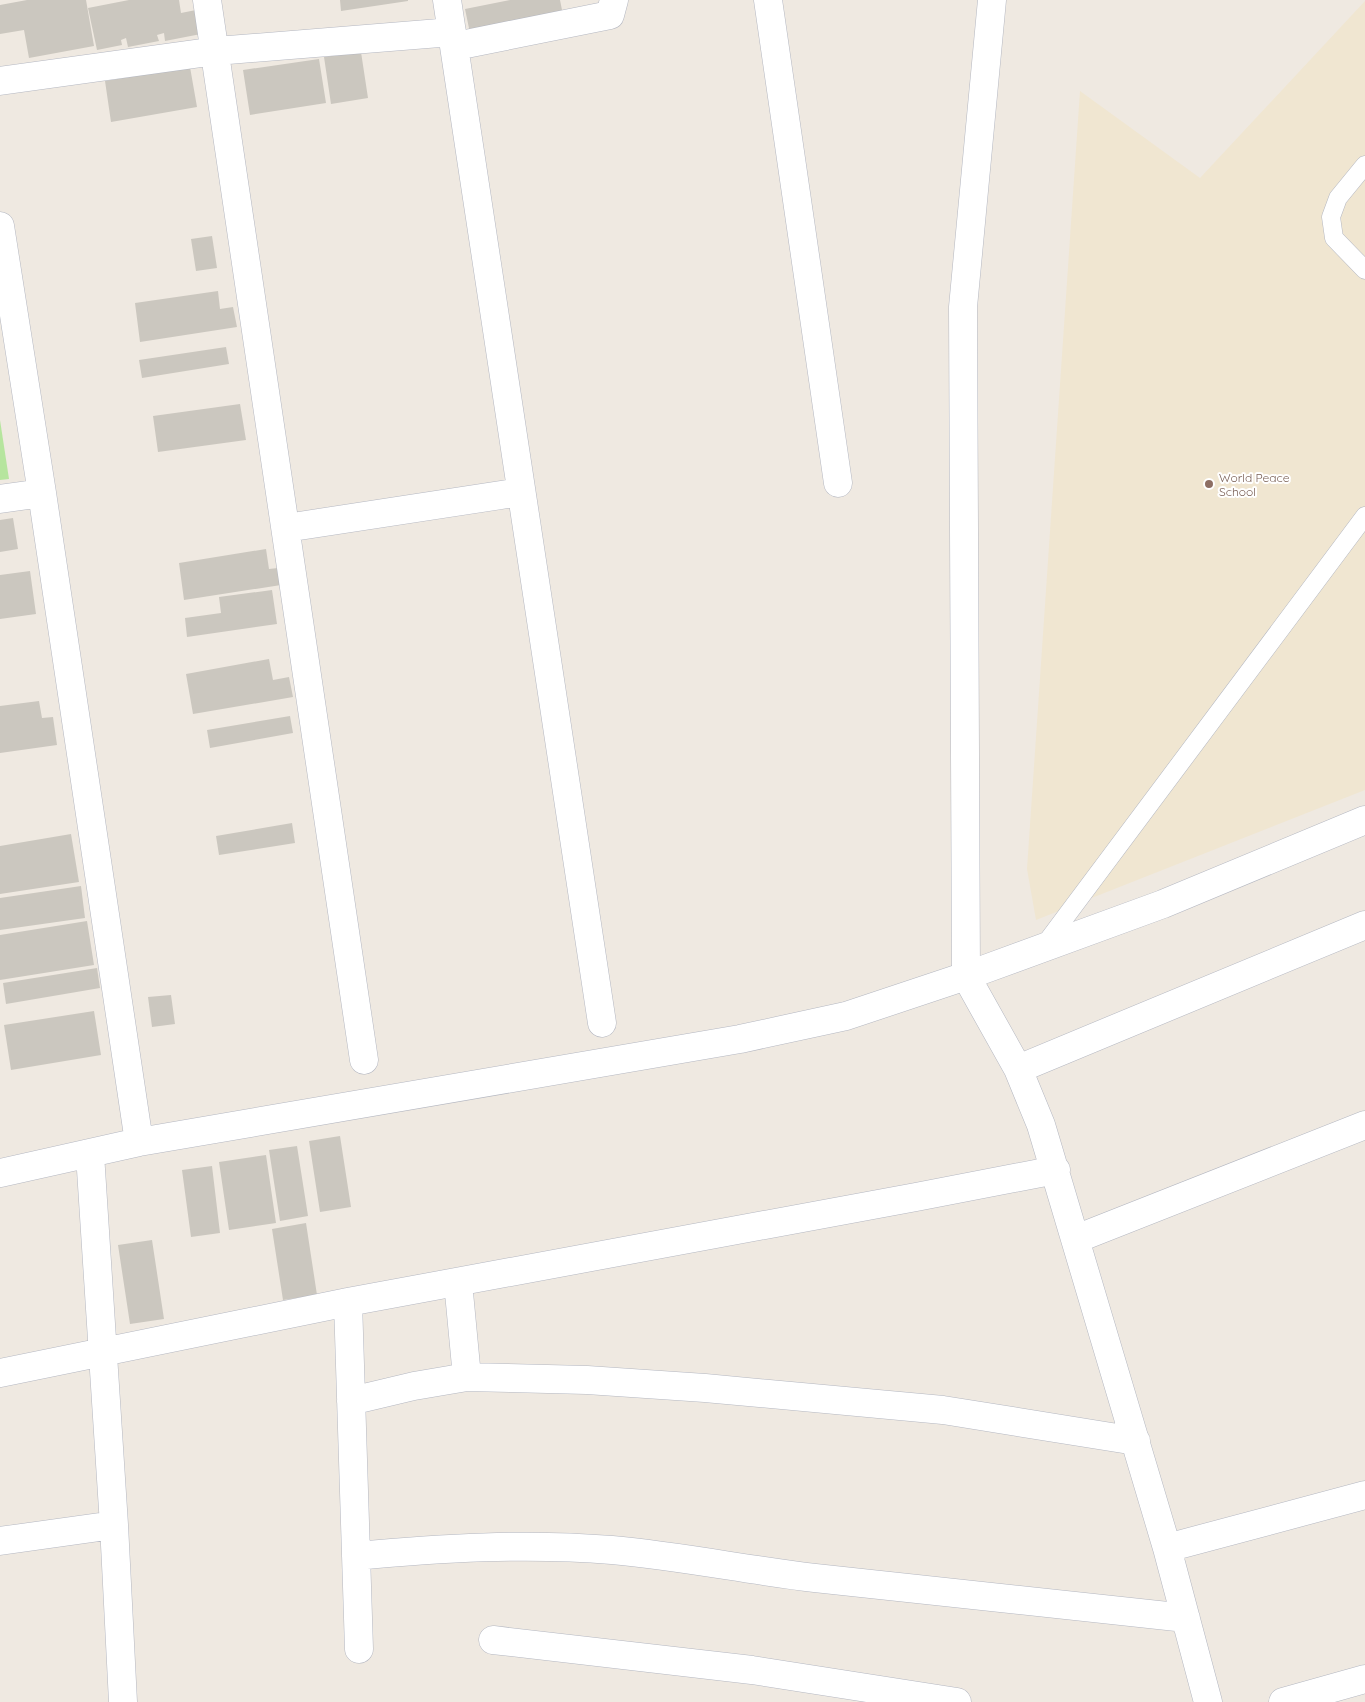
<svg xmlns="http://www.w3.org/2000/svg" width="1365" height="1702" font-family="Quicksand,sans-serif">
	<style>
		.education { fill: #f0e6d1 }
		.green { fill: #b6e59e }
		.building { fill: #cbc7bf }
		.lines { fill: none; stroke-linecap: round; stroke-linejoin: round }
		.service-casing { stroke: #b4b7c1; stroke-width: 19 }
		.minor-casing { stroke: #b4b7c1; stroke-width: 29 }
		.tertiary-casing { stroke: #b4b7c1; stroke-width: 29 }
		.service { stroke: #fff; stroke-width: 18 }
		.minor { stroke: #fff; stroke-width: 28 }
		.tertiary { stroke: #fff; stroke-width: 28 }
		.education-dot { fill: #8d6e63; stroke: #fff; stroke-width: 2 }
		.labels { text-anchor: middle; dominant-baseline: central; stroke-width: 4; stroke-linejoin: round; paint-order: stroke }
		.education-label { font-size: 12px; fill: #785e54; stroke: #fff; text-anchor: start }
	</style>
	<rect width="100%" height="100%" fill="#efe9e1"/>
	<path class="education" d="M1365 1V790L1036 920 1027 869 1080 91 1200 178Z"/>
	<path class="green" d="M0 420 9 479 0 480Z"/>
	<path class="building" d="M27 0H86L94 46 29 58 24 30 0 34V5Z
		M129 0H179L181 13 201 9 206 33 165 41 164 33 157 35 159 41 128 47 126 38 121 40 122 45 97 50 88 8Z
		M340 0H408V1L341 11Z
		M510 0H560L563 15 470 33 465 9Z
		M361 52 368 98 331 104 324 57Z
		M319 59 326 103 250 115 243 70Z
		M190 67 197 107 111 122 105 81Z
		M212 236 217 268 196 271 191 239Z
		M218 291 220 309 233 307 237 327 140 342 135 303Z
		M226 347 229 364 142 378 139 360Z
		M240 404 246 440 158 452 153 416Z
		M13 518 18 549 0 552V520Z
		M266 549 269 569 278 568 281 585 184 600 179 563Z
		M30 571 36 614 0 619V575Z
		M272 590 277 624 187 637 185 618 221 613 219 597Z
		M269 659 273 680 289 677 293 697 193 714 186 674Z
		M39 701 42 718 53 717 57 745 0 753V706Z
		M290 716 293 733 210 748 207 730Z
		M292 823 295 843 219 855 216 836Z
		M71 834 79 882 0 894V846Z
		M81 886 85 918 0 930V898Z
		M87 921 94 965 0 980V935Z
		M97 968 100 988 6 1004 3 983Z
		M171 995 175 1024 152 1027 148 997Z
		M94 1011 101 1055 11 1070 4 1025Z
		M340 1136 351 1207 320 1212 309 1141Z
		M297 1146 308 1216 280 1221 269 1150Z
		M266 1155 276 1223 229 1230 219 1162Z
		M212 1166 220 1233 191 1237 182 1170Z
		M306 1223 317 1295 283 1300 272 1229Z
		M152 1240 164 1319 130 1324 118 1245Z"/>
	<g class="lines">
		<defs>
			<path id="service" d="M1365 165 1338 198 1331 217 1334 238 1365 270
				M1043 947 1365 516"/>
			<path id="minor" d="M207 0 364 1060
				M447 0 602 1023
				M768 0 838 483
				M466 44 610 15 614 0
				M0 81 216 51 452 32
				M0 226 42 493 139 1142
				M0 499 42 493
				M286 528 521 492
				M966 976 1018 1069 1041 1125 1167 1548 1208 1702
				M1018 1069 1365 925
				M90 1154 114 1525 123 1702
				M0 1173 139 1142 740 1039 846 1016 966 976 1163 904 1365 820
				M1076 1239 1365 1125
				M458 1282 467 1377
				M348 1302 359 1649
				M0 1373 348 1302 916 1197 1056 1170
				M351 1401 414 1386 467 1377 587 1380 705 1388 943 1410 1136 1441
				M0 1541 114 1525
				M1167 1548 1365 1495
				M356 1556C441 1548 526 1543 612 1550 680 1556 747 1570 815 1578 939 1592 1063 1605 1186 1618
				M493 1640 752 1670 957 1702
				M1283 1702 1365 1679"/>
			<path id="tertiary" d="M966 976 963 307 992 0"/>
		</defs>
		<use href="#service" class="service-casing"/>
		<use href="#minor" class="minor-casing"/>
		<use href="#tertiary" class="tertiary-casing"/>
		<use href="#service" class="service"/>
		<use href="#minor" class="minor"/>
		<use href="#tertiary" class="tertiary"/>
	</g>
	<circle class="education-dot" cx="1209" cy="484" r="5"/>
	<g class="labels">
		<g class="education-label">
			<text x="1219" y="477">World Peace<tspan x="1219" dy="14">School</tspan></text>
		</g>
	</g>
</svg>
